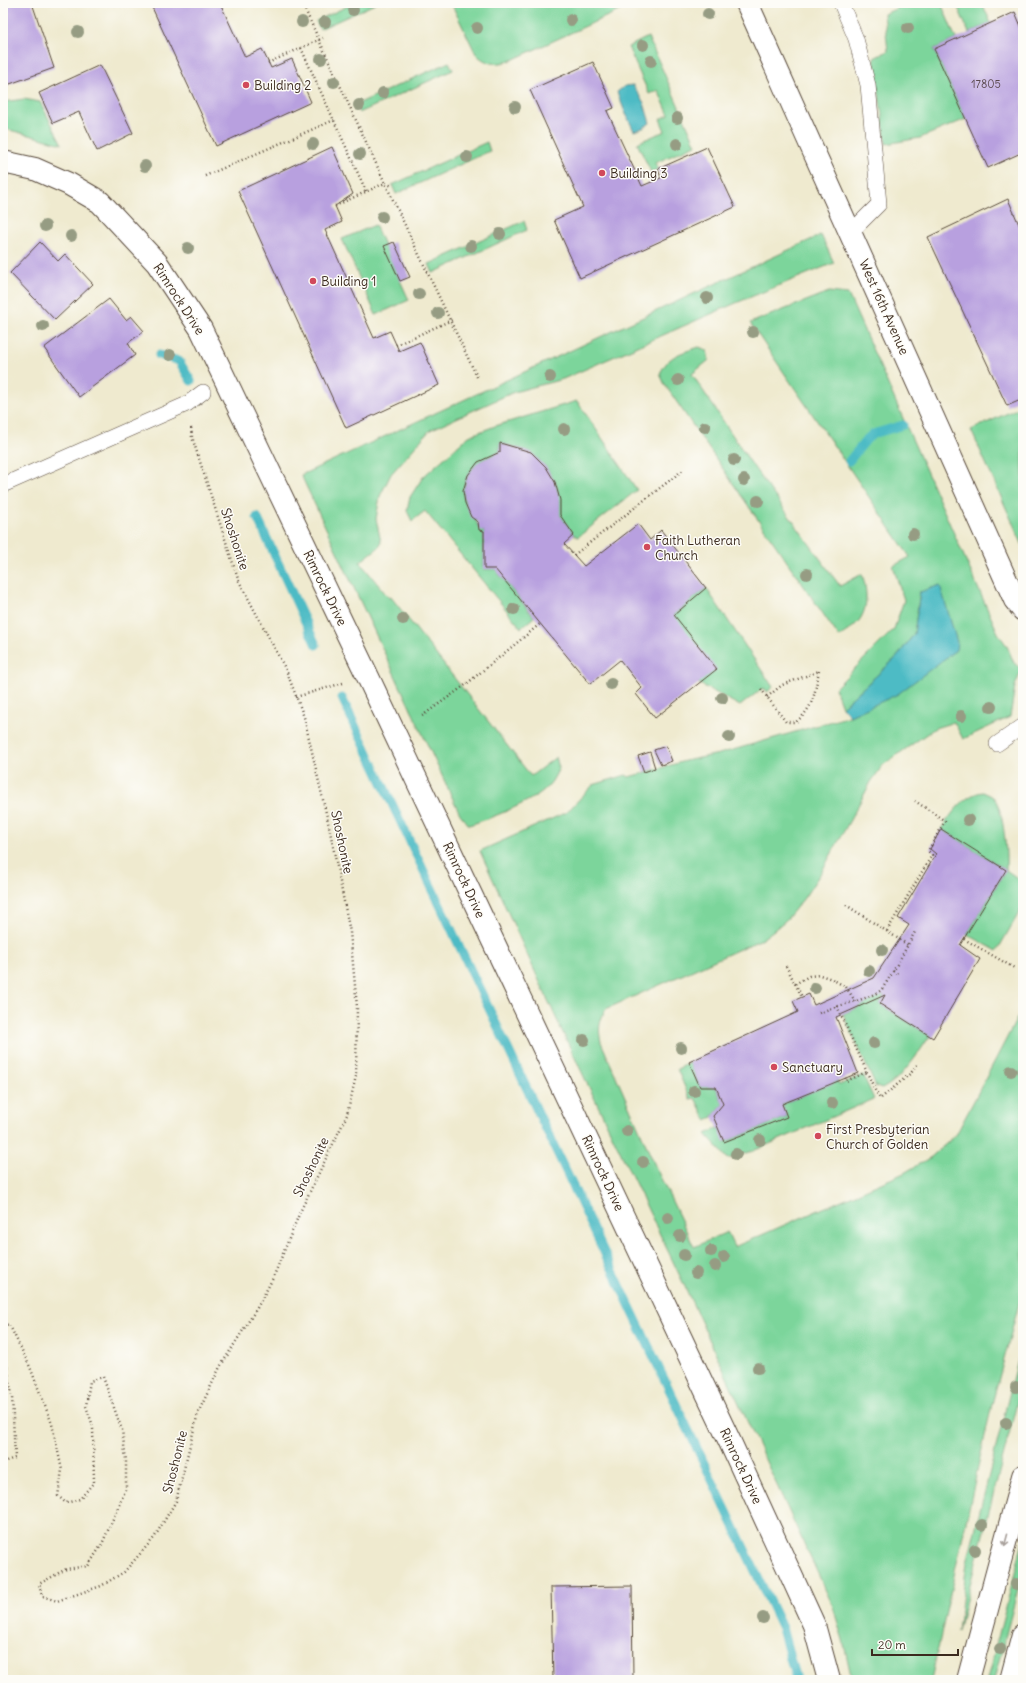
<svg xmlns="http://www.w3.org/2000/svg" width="1026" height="1683" font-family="Delius,sans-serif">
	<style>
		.green { fill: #7bd59b; stroke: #5b805c }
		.water { fill: #4dbbc5; stroke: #447272 }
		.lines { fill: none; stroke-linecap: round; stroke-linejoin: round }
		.stream { stroke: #4dbbc5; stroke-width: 9 }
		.building { fill: #b8a0df }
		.service-casing { stroke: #564739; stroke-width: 16 }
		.minor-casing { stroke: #564739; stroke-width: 24 }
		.secondary-casing { stroke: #564739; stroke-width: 24 }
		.path { stroke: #564739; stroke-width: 2.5; stroke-dasharray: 1 3; stroke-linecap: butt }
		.service { stroke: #fff; stroke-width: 15 }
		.minor { stroke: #fff; stroke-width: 22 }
		.secondary { stroke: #fff; stroke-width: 22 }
		.tree { fill: #969c83 }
		.oneway { stroke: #a79f9a }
		.poi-dot { fill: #d1495b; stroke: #fdfcf7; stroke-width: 1.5 }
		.labels { text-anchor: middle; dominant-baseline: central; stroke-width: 3; stroke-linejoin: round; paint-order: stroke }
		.number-label { font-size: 11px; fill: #5a484e }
		.poi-label { font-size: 13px; fill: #3b2a1e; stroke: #fdfcf7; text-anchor: start }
		.street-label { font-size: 13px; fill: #3b2a1e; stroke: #fdfcf7 }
	</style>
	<rect width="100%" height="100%" fill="#fdfcf7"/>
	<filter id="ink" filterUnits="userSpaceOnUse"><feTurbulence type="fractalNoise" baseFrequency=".025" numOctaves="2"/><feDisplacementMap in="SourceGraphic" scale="8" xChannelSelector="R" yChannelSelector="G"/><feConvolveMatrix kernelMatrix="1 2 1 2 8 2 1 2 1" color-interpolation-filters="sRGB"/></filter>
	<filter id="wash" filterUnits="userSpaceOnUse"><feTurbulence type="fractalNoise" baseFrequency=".012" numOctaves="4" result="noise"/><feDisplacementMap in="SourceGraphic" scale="16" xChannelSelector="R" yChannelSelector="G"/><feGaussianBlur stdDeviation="0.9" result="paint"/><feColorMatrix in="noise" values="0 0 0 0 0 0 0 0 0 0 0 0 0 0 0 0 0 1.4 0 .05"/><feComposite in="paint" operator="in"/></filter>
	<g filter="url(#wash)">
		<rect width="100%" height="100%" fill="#efeacf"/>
		<path class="green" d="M354 3H377L320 29 316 21Z
			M451 3H636L514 59C499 65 488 66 476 54Z
			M909 3H941L956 39 934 49 966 119 920 138 886 144 874 58 888 51 884 14Z
			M956 3H982L991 23 969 33Z
			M648 37 696 145 655 163 658 169 651 172 637 143 665 131 660 119 669 115 658 90 649 94 628 47Z
			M449 62 453 70 359 113 355 105Z
			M24 99 40 102 62 144 6 129 3 126V102Z
			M487 142 490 151 396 194 392 185Z
			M524 221 527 230 433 273 429 264Z
			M375 225 409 300 376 315 342 239Z
			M821 235 834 263 736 303 563 379 514 392 430 430 391 474 380 496 376 519 381 542 379 547 360 562 389 598 391 597 531 776 556 757 559 768C555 776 552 783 545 789 530 803 489 819 469 825L460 814 301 475Z
			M829 292 848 294 998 633 1007 646 1014 663 1022 669 1015 686 1010 717 963 739 954 722 935 728 883 765 871 782 822 871 804 898 787 919 774 930 762 939 606 1009C599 1021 598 1029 601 1042L657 1170 694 1247 727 1232 734 1247 904 1173 931 1157 956 1135 1023 1007V1289L992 1404 931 1680H852L843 1640 832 1604 678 1272 562 1031 480 851 567 812 593 785 626 775 629 777 685 761 719 754 850 716 956 650 920 591 914 634 897 657 842 707 835 688 894 629 904 600 893 566 910 557 750 323Z
			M699 347 707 350 709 360 692 374 755 469 840 586 862 574C868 592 869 613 854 626 850 630 844 633 839 637L665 385 660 374C668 355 681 353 699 347Z
			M577 401 637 490 578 537 574 535 560 515V500L555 482 546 467 531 452 500 443V452C494 455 483 458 478 463 467 472 459 492 466 505 470 514 477 520 479 529L484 531V569H495L534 617 521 628 425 511 412 521 407 511 410 497 423 477 469 436 495 426Z
			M1023 406V546L971 430Z
			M706 588 773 687 767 692 763 688 740 706 698 683 674 615Z
			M983 792C987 794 991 795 994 798 1004 810 1007 854 1006 870L1023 882V906L997 951 967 934 1006 870 941 829C951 815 964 794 983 792Z
			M885 995 880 1004 930 1036C916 1056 904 1077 882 1089L876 1087 843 1014Z
			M690 1063 700 1087H716L723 1104 713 1116V1117L706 1120 695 1098 690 1099 677 1069Z
			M863 1075 874 1099 753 1151 728 1159 706 1134 718 1128 725 1142 787 1117 782 1104 837 1081 839 1085Z
			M1023 1340V1380L958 1631 967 1562Z
			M1023 1541V1570L994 1680H987Z"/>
		<path class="water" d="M633 85 644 103 650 123 643 128 634 131 625 112 617 92 625 86Z
			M940 585 957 642 956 650 898 694 850 716 842 707 897 657 914 634 920 592Z"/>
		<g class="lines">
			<path class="stream" d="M159 355 179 361 191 381
				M849 461 867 439 873 434 903 425
				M257 517 316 645
				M342 698 782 1628 796 1680"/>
		</g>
		<g id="blocks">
			<path class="building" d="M16 3H32L54 68 7 85 3 72V7Z
				M150 3H220L245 57 262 49 271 68 292 59 311 102 216 146Z
				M1015 12 1023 31V152L988 168 934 49Z
				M593 62 614 108 607 111 642 186 661 178 658 169 707 147 735 207 580 278 554 220 583 207 530 90Z
				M100 65 133 133 97 151 79 112 53 123 39 93Z
				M332 147 353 194 335 206 342 222 325 230 374 338 390 331 399 351 420 342 439 385 346 428 238 191Z
				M1008 199 1023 234V399L1007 406 928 237Z
				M40 242 58 261 65 254 93 284 55 320 10 273Z
				M394 242 410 277 400 281 384 246Z
				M109 299 126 320 131 316 144 331 128 343 135 355 79 397 44 348Z
				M500 443 531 452 546 467 555 482 560 500V515L574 535 564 544 584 566 638 524 650 540 661 530 706 588 674 615 717 669 655 718 636 694 642 688 620 660 590 684 495 569H484V531L479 530 478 522 471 517 465 503 463 491 468 475 478 462 500 452Z
				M666 746 672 761 661 765 654 750Z
				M650 752 655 768 644 772 638 756Z
				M941 829 1006 870 960 945 980 959 933 1038 880 1004 885 995 836 1017 858 1073 782 1104 787 1117 724 1142 713 1116 723 1104 716 1087H700L689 1062 798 1012 793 1001 809 994 814 1005 874 978 909 925 898 918 936 854 930 849Z
				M632 1586 633 1680H553L551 1587Z"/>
		</g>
	</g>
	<g filter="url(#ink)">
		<use href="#blocks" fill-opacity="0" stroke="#564739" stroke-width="1"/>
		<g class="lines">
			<defs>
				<path id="service" d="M841 3 856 39 868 85 879 204 850 233
					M3 485 187 404 203 392
					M997 744 1023 726"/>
				<path id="minor" d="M747 3 1015 600 1023 610
					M3 162 35 169 69 184 100 202 157 263 201 329 368 677 730 1442 814 1625 829 1680"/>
				<path id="secondary" d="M968 1680 1023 1476
					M1011 1680 1023 1635"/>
			</defs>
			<use href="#service" class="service-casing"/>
			<use href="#minor" class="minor-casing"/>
			<use href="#secondary" class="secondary-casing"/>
			<path class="path" d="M302 3 385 183 478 379
				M301 48 366 191
				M268 63 323 38
				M205 176 334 120
				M335 206 385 183 392 186
				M396 345 454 319
				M574 555 683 470
				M761 689 786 722H796C815 706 814 694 819 671
				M296 697 343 683
				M767 697 782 685 819 671
				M422 716 464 686 540 624
				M846 905 908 945
				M887 931 932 855 928 851 945 821 915 801
				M964 939 1016 969
				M786 966 802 997
				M893 971 898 974
				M795 984 809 976 820 975 832 979 846 987 855 1001
				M837 1006 875 1090 880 1099 911 1073 917 1065
				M819 1013C839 1004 862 1002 880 991 885 988 911 939 916 930
				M845 1078 846 1081 867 1072
				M3 1326 9 1324 30 1367 52 1424 62 1470 58 1496 66 1503 80 1499 94 1482 93 1426 86 1406 90 1381 103 1377 122 1430 126 1460V1489L102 1544 88 1566 66 1569 39 1584 42 1596 57 1601 101 1586 124 1572 154 1538 176 1501 198 1413 220 1367 257 1308 273 1278 300 1212 347 1115 356 1076 357 1007 350 932 329 826 304 717 286 670 238 579 192 437 191 426
				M3 1343 12 1396 15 1458 3 1462"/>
			<use href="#service" class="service"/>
			<use href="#minor" class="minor"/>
			<use href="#secondary" class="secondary"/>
		</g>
		<g class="tree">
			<circle cx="353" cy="10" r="6"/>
			<circle cx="708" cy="14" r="6"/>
			<circle cx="571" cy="20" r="6"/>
			<circle cx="302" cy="22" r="6"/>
			<circle cx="325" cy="22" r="6"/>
			<circle cx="477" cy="28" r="6"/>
			<circle cx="908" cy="28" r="6"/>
			<circle cx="78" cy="32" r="6"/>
			<circle cx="643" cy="45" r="6"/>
			<circle cx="321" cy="59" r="6"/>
			<circle cx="651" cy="61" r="6"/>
			<circle cx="334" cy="82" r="6"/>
			<circle cx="383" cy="93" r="6"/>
			<circle cx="359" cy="105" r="6"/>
			<circle cx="515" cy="107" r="6"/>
			<circle cx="677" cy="118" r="6"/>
			<circle cx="313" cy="144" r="6"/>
			<circle cx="677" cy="144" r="6"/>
			<circle cx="360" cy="154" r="6"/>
			<circle cx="467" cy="157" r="6"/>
			<circle cx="145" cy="166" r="6"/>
			<circle cx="382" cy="217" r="6"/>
			<circle cx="45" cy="226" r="6"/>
			<circle cx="500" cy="234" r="6"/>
			<circle cx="71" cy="236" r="6"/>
			<circle cx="471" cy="246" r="6"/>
			<circle cx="188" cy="248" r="6"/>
			<circle cx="419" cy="294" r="6"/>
			<circle cx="707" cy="298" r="6"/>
			<circle cx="438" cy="313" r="6"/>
			<circle cx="43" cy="326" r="6"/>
			<circle cx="753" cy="332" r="6"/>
			<circle cx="170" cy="355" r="6"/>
			<circle cx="550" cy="377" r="6"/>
			<circle cx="678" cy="380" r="6"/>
			<circle cx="705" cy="427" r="6"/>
			<circle cx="564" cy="429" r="6"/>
			<circle cx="734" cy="460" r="6"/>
			<circle cx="744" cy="480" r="6"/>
			<circle cx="758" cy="501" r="6"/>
			<circle cx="913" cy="534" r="6"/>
			<circle cx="807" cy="574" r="6"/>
			<circle cx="514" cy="609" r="6"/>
			<circle cx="403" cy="619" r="6"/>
			<circle cx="611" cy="684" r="6"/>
			<circle cx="722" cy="698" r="6"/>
			<circle cx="991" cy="707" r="6"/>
			<circle cx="961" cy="716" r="6"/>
			<circle cx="729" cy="737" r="6"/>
			<circle cx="968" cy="820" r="6"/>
			<circle cx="882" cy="950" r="6"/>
			<circle cx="869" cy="971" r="6"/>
			<circle cx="815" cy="988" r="6"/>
			<circle cx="584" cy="1040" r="6"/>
			<circle cx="874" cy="1043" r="6"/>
			<circle cx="681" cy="1048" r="6"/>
			<circle cx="1011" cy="1071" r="6"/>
			<circle cx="694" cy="1091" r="6"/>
			<circle cx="832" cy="1103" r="6"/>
			<circle cx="627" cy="1131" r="6"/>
			<circle cx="760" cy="1140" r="6"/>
			<circle cx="736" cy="1154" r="6"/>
			<circle cx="643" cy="1162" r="6"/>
			<circle cx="668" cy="1218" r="6"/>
			<circle cx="680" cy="1236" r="6"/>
			<circle cx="711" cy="1251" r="6"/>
			<circle cx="684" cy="1255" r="6"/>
			<circle cx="724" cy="1257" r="6"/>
			<circle cx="715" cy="1266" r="6"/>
			<circle cx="696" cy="1273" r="6"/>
			<circle cx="758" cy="1368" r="6"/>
			<circle cx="1016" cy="1387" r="6"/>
			<circle cx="1006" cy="1423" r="6"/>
			<circle cx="982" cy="1525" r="6"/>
			<circle cx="975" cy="1550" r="6"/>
			<circle cx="1016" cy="1584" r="6"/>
			<circle cx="763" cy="1618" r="6"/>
			<circle cx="1000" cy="1649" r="6"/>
		</g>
		<defs><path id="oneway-shaft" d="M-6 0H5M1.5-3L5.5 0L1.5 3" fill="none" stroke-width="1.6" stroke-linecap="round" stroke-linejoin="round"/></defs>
		<use class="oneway" href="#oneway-shaft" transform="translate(1006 1540) rotate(105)"/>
	</g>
	<g class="poi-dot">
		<circle cx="246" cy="85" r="4"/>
		<circle cx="602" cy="173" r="4"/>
		<circle cx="313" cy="281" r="4"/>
		<circle cx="647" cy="547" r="4"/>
		<circle cx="774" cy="1067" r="4"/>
		<circle cx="818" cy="1136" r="4"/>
	</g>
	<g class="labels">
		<g class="number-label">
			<text x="986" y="84">17805</text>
		</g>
		<g class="poi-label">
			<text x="254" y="85">Building 2</text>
			<text x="610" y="173">Building 3</text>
			<text x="321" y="281">Building 1</text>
			<text x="655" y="540">Faith Lutheran<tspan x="655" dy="15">Church</tspan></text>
			<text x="782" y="1067">Sanctuary</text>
			<text x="826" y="1129">First Presbyterian<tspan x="826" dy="15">Church of Golden</tspan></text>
		</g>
		<g class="street-label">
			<text transform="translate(179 299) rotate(57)">Rimrock Drive</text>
			<text transform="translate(884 307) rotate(66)">West 16th Avenue</text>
			<text transform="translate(235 539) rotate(72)">Shoshonite</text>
			<text transform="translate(325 588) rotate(64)">Rimrock Drive</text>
			<text transform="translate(342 842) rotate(78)">Shoshonite</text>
			<text transform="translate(464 880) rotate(65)">Rimrock Drive</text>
			<text transform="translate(311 1167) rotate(-64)">Shoshonite</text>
			<text transform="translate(603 1173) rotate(65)">Rimrock Drive</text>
			<text transform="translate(175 1462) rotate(-76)">Shoshonite</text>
			<text transform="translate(741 1466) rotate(65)">Rimrock Drive</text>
		</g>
	</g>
	<rect width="1026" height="1683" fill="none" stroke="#fdfcf7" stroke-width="16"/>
	<path d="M872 1649v6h86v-6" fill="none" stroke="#3b2a1e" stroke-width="2"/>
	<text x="878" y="1649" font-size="12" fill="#3b2a1e" stroke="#fdfcf7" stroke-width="3" paint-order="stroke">20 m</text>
</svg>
